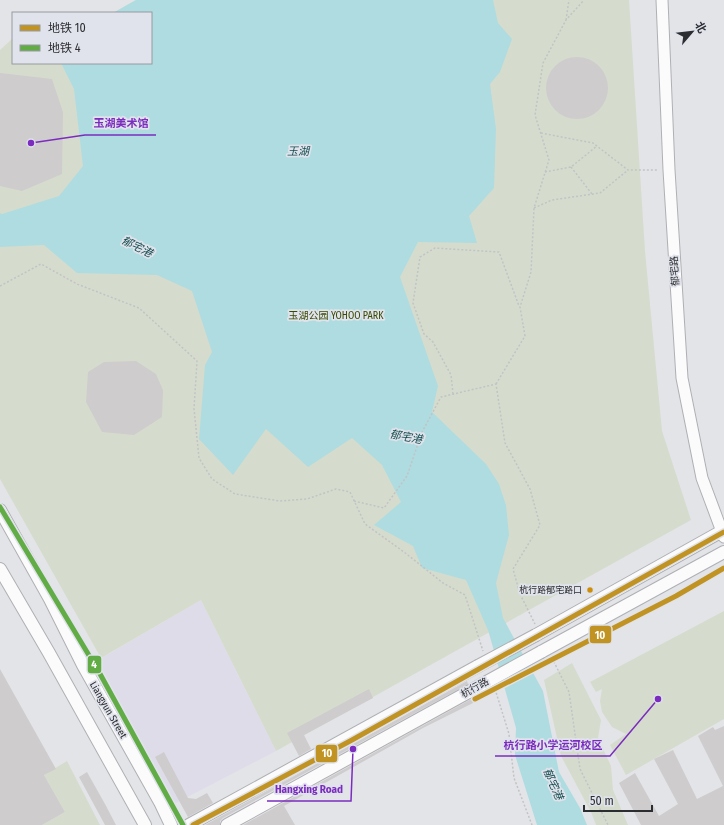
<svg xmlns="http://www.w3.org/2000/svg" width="724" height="825" font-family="'Fira Sans Condensed','Noto Sans SC',sans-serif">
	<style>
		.industrial { fill: #dfdcea }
		.green { fill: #d5dccd }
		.water { fill: #afdce0 }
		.building { fill: #cecccd }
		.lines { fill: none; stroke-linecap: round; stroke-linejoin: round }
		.tertiary-casing { stroke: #afb0b3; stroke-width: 13 }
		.secondary-casing { stroke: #afb0b3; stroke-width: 14 }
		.path { stroke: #c2c3c5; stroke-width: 1.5; stroke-dasharray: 2 2; stroke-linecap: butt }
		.tertiary { stroke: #fbfbfc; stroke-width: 11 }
		.secondary { stroke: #fbfbfc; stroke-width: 12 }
		.secondary-bridge-casing { stroke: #afb0b3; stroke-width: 14; stroke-linecap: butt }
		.secondary-bridge { stroke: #fbfbfc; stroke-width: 12 }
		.metro-1-casing { stroke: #e0e3eb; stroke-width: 8 }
		.metro-2-casing { stroke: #e0e3eb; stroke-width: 8 }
		.metro-1 { stroke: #c09322; stroke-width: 5 }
		.metro-2 { stroke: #62ac45; stroke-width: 5 }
		.bus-dot { fill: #ce8e0a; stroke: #e0e3eb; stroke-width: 1.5 }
		.labels { text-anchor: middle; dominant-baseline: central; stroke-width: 3.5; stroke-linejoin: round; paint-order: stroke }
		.bus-label { font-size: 9px; fill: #2c2d30; stroke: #e0e3eb; text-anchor: end }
		.street-label { font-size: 10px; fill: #2c2d30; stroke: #e0e3eb }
		.park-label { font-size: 10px; fill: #374900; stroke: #e0e3eb }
		.water-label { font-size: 11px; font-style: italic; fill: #134c4f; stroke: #e0e3eb }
		.leader { fill: none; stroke: #7b2cbf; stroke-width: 1.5 }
		.callout-dot { fill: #7b2cbf; stroke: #e0e3eb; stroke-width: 1.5 }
		.callout-label { font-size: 11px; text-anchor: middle; font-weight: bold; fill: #7b2cbf; stroke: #e0e3eb; stroke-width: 3.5; stroke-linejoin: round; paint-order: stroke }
		.line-badge { stroke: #e0e3eb; stroke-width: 1.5 }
		.badge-label { font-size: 11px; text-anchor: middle; font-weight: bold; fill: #fff }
	</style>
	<rect width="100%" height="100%" fill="#e3e4e8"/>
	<path class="industrial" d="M201 600 276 751 172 805 93 663Z"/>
	<path class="green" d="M136 0H629L645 251 662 431 691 520 276 751 201 600 101 658 0 479V50L13 38V63H151V13H113Z
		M724 611V719L626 775 610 745 626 734 612 727 602 712 600 701 602 689 596 692 590 682Z
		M572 663 601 720 598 738 611 766 613 790 628 825H596L591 812 561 756 544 680Z
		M67 761 100 825H42L65 812 44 775Z"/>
	<path class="water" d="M136 0H493L498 23 512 39 500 72 490 84 496 129 494 188 469 216 477 243 418 242 400 277 438 386 432 412 486 464 499 484 506 505 509 535 496 583 503 618 543 691 559 772 580 808 587 825H537L515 755 516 728 488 630 466 580 422 568 413 546 374 525 401 502 382 465 352 438 308 467 266 429 233 475 199 439 205 365 212 352 192 291 157 275 77 273 44 245 0 247V213L2 214 59 196 83 166 74 89 61 63H151V13H113Z"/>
	<path class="building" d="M546 88a31 31 0 1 1 62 0a31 31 0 1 1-62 0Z
		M0 73 52 79 63 112 62 174 22 191 0 186Z
		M136 361 156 374 163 390 162 417 134 435 102 432 86 402 88 372 104 362Z
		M0 669 56 769 44 775 65 812 42 825H0Z
		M467 681 468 684 223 818 220 821V825H205Z
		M369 689 373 698 304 735 311 749 299 756 287 733Z
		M475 697 477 701 423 728 284 806 295 825H243Z
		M724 726V825H641L619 783 635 773 659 816 678 804 654 759 673 750 697 799 723 786 698 736 713 727 715 730Z
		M164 752 188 798 196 799 207 793 213 803 188 817 155 757Z
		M87 772 105 804 116 825H105L79 777Z"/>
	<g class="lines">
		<defs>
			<path id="tertiary" d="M662 0 669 170 682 378 702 478 724 537"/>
			<path id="secondary" d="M0 510 50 599 83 665 160 802 171 825
				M0 569 49 653 145 825
				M536 635 724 530
				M541 652 724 552
				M189 825 478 666
				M227 825 483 684"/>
		</defs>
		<use href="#tertiary" class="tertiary-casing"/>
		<use href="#secondary" class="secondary-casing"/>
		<path class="path" d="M566 20 569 0
			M541 133 593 143 628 170H658
			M571 167 592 194
			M545 172 571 167 597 146
			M534 208 552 200 600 193 628 170
			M0 286 41 264 77 284 139 308 197 361 194 409 199 458 212 479 235 494 280 501 307 499 336 489 350 492 365 524 404 552 443 583 465 595 483 651
			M496 384 525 336 520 307 531 272 534 208 549 160 535 115 543 63 566 20 584 0
			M453 394 451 375 433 342 424 334 413 303 420 257 435 248 499 252 519 306
			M354 501 384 508 407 476 422 432 441 397 496 384 505 443 530 489 540 525 513 569 520 594 535 624
			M552 658 569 692 580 769 608 825
			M495 689 509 734 514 778 532 825"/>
		<use href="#tertiary" class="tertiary"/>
		<use href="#secondary" class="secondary"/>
		<defs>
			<path id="secondary-bridge" d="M478 666 536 635
				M483 684 541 652"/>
		</defs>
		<use href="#secondary-bridge" class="secondary-bridge-casing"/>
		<use href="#secondary-bridge" class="secondary-bridge"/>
		<defs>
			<path id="metro-1" d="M475 699 676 596 724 568
				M193 825 352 740 724 532"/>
			<path id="metro-2" d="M0 507 99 672 183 825"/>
		</defs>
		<use href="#metro-1" class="metro-1-casing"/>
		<use href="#metro-2" class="metro-2-casing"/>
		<use href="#metro-1" class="metro-1"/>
		<use href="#metro-2" class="metro-2"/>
	</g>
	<circle class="bus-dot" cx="590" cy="590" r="3.5"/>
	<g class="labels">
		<g class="bus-label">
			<text x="582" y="590">杭行路郁宅路口</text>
		</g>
		<g class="street-label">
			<text transform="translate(675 271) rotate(-94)">郁宅路</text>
			<text transform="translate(475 688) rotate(-29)">杭行路</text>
			<text transform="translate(108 710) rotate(60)">Liangyun Street</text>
		</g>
		<g class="park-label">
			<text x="336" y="316">玉湖公园 YOHOO PARK</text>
		</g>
		<g class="water-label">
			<text x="298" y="151">玉湖</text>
			<text transform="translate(137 247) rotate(27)">郁宅港</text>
			<text transform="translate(406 437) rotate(10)">郁宅港</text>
			<text transform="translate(553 784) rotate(66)">郁宅港</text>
		</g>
	</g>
	<path class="leader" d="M31 143L85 135H156M658 699L610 756H495M353 749L351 801H267"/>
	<g class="callout-dot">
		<circle cx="31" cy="143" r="4"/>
		<circle cx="658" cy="699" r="4"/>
		<circle cx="353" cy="749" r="4"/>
	</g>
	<g class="callout-label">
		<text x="121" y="127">玉湖美术馆</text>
		<text x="553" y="749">杭行路小学运河校区</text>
		<text x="309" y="793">Hangxing Road</text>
	</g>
	<g class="line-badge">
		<rect x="589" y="625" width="23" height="19" rx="4" fill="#c09322"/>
		<rect x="87" y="655" width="15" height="19" rx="4" fill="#62ac45"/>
		<rect x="315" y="744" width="23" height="19" rx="4" fill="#c09322"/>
	</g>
	<g class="badge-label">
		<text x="600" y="639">10</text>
		<text x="94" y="668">4</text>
		<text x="327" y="757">10</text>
	</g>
	<rect x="12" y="12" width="140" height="52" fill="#e0e3eb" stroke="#989aa0"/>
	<rect x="20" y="25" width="20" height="6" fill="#c09322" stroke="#989aa0"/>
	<text x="48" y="32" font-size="12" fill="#2c2d30">地铁 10</text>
	<rect x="20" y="45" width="20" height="6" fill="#62ac45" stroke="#989aa0"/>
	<text x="48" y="52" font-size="12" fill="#2c2d30">地铁 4</text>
	<g transform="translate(692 32) rotate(62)" stroke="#e0e3eb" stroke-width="3" paint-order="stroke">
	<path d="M0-3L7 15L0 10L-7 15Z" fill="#2c2d30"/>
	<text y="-6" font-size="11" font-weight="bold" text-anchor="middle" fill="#2c2d30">北</text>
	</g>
	<path d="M584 805v6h68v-6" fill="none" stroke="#2c2d30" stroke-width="2"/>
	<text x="590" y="805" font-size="12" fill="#2c2d30" stroke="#e0e3eb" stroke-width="3" paint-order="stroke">50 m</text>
</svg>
